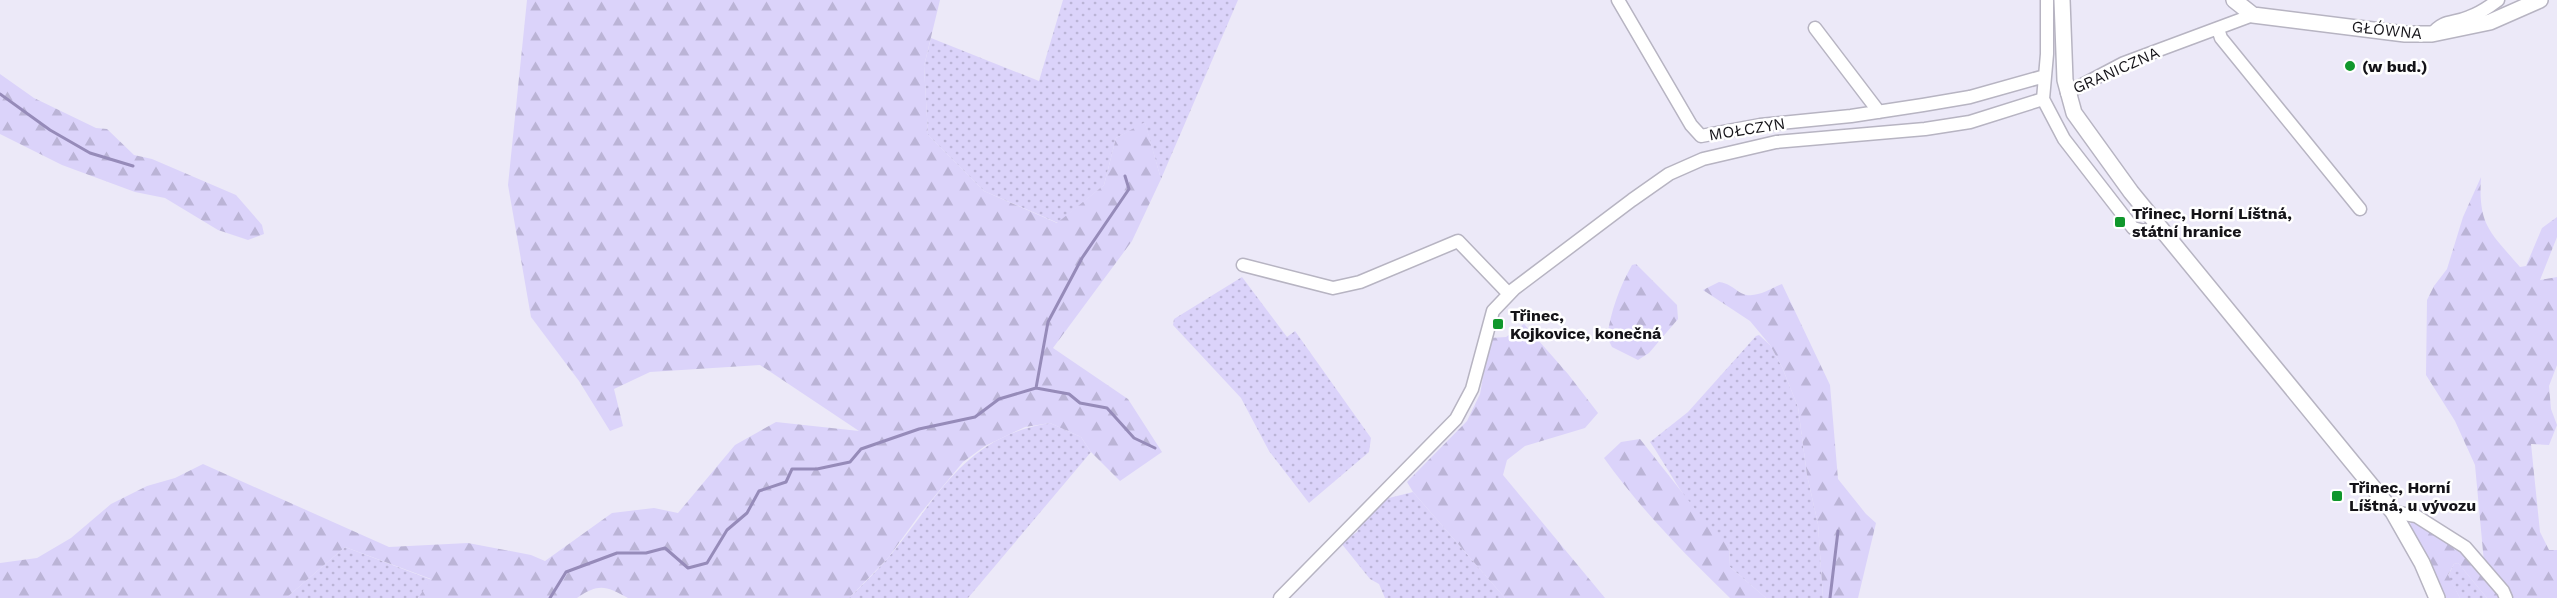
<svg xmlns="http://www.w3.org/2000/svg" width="2557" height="598" font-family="'Work Sans',sans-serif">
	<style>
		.grass { fill: url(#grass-dots) }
		.forest { fill: url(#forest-firs) }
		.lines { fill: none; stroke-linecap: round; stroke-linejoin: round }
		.stream { stroke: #968bb9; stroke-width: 3 }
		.minor-casing { stroke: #b7b4c2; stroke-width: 15 }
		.tertiary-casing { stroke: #b7b4c2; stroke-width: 18 }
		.minor { stroke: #fff; stroke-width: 12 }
		.tertiary { stroke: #fff; stroke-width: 15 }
		.poi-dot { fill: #10972c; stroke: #fff; stroke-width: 2 }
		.labels { text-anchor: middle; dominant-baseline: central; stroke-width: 5; stroke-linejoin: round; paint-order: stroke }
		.street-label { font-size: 16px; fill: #141318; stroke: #fff }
		.poi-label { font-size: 16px; font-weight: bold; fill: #141318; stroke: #fff; text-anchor: start }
	</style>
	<defs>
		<pattern id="grass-dots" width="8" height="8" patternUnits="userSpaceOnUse" patternTransform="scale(1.5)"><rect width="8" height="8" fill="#dbd3fa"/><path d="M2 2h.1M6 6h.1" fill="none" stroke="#bbb4d6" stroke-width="1.8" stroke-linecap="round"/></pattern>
		<pattern id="forest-firs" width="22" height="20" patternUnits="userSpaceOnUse" patternTransform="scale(1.5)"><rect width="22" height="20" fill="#dbd3fa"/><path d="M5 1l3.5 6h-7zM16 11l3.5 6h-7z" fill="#bbb4d6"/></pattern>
	</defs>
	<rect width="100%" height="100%" fill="#ece9f8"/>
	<path class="grass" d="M1063 0H1238L1161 179 1145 123 1116 138 1104 185 1058 223 984 191 928 135 924 66 931 38 1039 81Z
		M1242 277 1287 337 1295 331 1371 438 1369 452 1309 503 1269 451 1241 398 1173 325 1174 319Z
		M1759 335 1770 345 1782 367 1798 407 1807 475 1818 524 1823 598H1766L1730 567 1729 545C1700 530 1669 469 1650 442L1688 412 1756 336Z
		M1050 423 1081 437 1091 452 968 598H849C862 585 876 572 888 558 939 497 963 437 1050 423Z
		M1413 492 1505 598H1385L1379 584 1370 579 1341 543 1357 532 1362 522 1385 499Z
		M345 547 432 580 418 598H286Z
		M2458 563 2487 598H2460L2448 576 2454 564Z"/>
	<path class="forest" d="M527 0H940L924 66 928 135 984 191 1057 223 1104 185 1116 138 1145 122 1161 179 1132 241 1053 348 1128 399 1162 452 1120 481 1091 452 1081 437 1050 423 1025 427 985 446 963 462 920 514 888 558 849 598H628C606 586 599 583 577 598H418L431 579 345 547 286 598H0V563L37 558 71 538 111 504 147 486 175 478 203 464 389 547 468 543 531 555 545 561 612 513 654 508 678 513 735 445 776 422 859 431 760 365 650 372 614 389 623 426 610 431 579 381 531 317 508 185Z
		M0 74 34 98 96 128 107 129 134 155 152 159 236 195 262 225 264 234 248 240 218 230 165 198 135 192 62 165 0 134Z
		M2481 177C2478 226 2490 232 2520 267L2526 266 2542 228 2557 217V237L2540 280 2557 277V365L2549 386 2551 409 2557 425 2549 445 2531 444 2540 532 2549 550H2557V598H2487L2458 563 2454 564 2448 575 2460 598H2443L2410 527 2411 521C2431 518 2468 562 2485 573L2475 465 2455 421 2426 375 2427 300 2434 286 2447 269 2463 217Z
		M1636 264 1677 305 1678 319 1649 353 1638 360 1612 347 1607 337C1611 311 1619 288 1632 265Z
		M1719 282C1728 283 1733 288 1741 293 1754 300 1770 289 1782 284L1830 385 1838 479 1866 514 1876 523 1858 598H1823L1818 524 1807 475 1798 407 1782 367 1770 345 1750 321 1703 290Z
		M1524 324 1568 374 1598 413 1585 428 1525 446 1507 460 1503 475 1605 598H1505L1413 492 1407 482 1467 421 1480 394 1490 338 1506 337Z
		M1640 439 1715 534 1729 545 1730 567 1766 598H1730C1685 554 1641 510 1604 458L1621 442Z"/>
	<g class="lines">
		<path class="stream" d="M0 94 50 130 90 153 133 166
			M1036 388 1069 394 1080 403 1107 408 1134 438 1155 448
			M550 598 566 572 617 553H646L665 548 688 568 707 563 727 530 747 513 759 491 786 482 792 469H817L850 462 861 449 919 429 975 417 999 399 1036 388 1048 322 1082 258 1129 189 1125 176
			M1830 598 1838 531"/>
		<defs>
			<path id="minor" d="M1618 0 1691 125 1701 136 1760 125 1851 116 1923 105 1970 97 2045 76
				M2047 0V54L2043 99 2064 139 2133 228 2144 231 2160 227
				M1815 28 1879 112
				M2218 29 2221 38 2360 209
				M2432 34C2444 19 2453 24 2469 17 2480 13 2489 7 2498 0
				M2067 93 2124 63 2253 15
				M1243 265 1333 288 1360 282 1458 241 1509 294
				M2393 512 2416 516 2465 547 2503 591 2506 598
				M1280 598 1456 419 1472 389 1493 311 1514 289 1632 200 1669 174 1703 159 1776 142 1925 129 1970 122 2043 99"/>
			<path id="tertiary" d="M2062 0 2065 80 2074 113 2131 192 2393 512 2422 563 2437 598
				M2234 0 2253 15 2405 34H2432L2490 22 2540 0"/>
		</defs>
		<use href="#minor" class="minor-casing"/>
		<use href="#tertiary" class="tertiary-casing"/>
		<use href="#minor" class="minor"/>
		<use href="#tertiary" class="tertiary"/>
	</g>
	<g class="poi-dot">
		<circle cx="2350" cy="66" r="6"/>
		<rect x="2114" y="216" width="12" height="12" rx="3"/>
		<rect x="1492" y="318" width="12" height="12" rx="3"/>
		<rect x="2331" y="490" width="12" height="12" rx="3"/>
	</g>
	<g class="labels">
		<g class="street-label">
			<text transform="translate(2387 30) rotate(6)">GŁÓWNA</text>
			<text transform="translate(2116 70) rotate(-24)">GRANICZNA</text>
			<text transform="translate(1747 129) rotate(-9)">MOŁCZYN</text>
		</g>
		<g class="poi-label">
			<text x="2362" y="66">(w bud.)</text>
			<text x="2132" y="213">Třinec, Horní Líštná,<tspan x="2132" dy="18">státní hranice</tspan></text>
			<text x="1510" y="315">Třinec,<tspan x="1510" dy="18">Kojkovice, konečná</tspan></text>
			<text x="2349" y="487">Třinec, Horní<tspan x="2349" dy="18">Líštná, u vývozu</tspan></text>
		</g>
	</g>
</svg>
